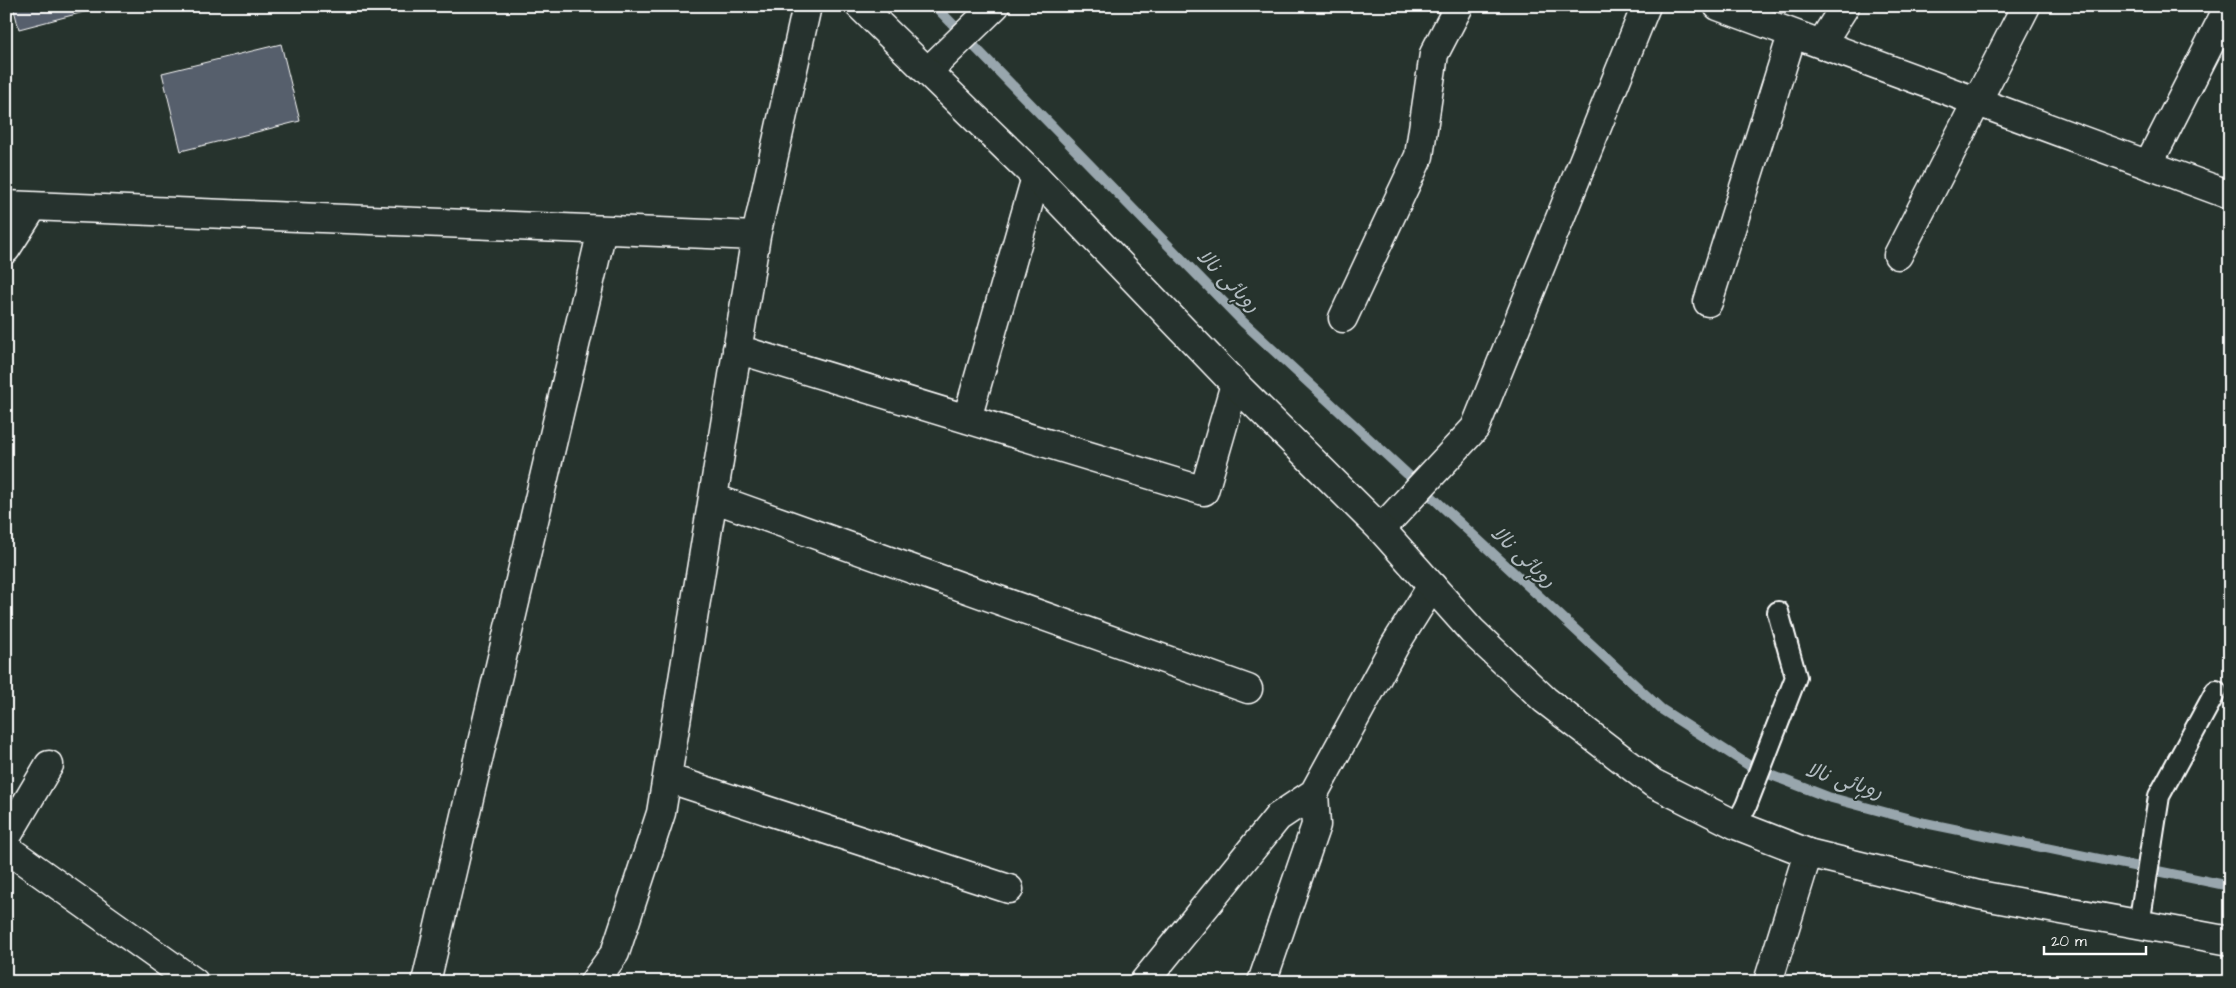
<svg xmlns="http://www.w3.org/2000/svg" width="2236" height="988" font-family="'Architects Daughter','Playpen Sans Arabic',sans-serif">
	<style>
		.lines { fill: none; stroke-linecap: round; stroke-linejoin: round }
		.stream { stroke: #98a6ad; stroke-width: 10 }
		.building { fill: #565e6c; stroke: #fff }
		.service-casing { stroke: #fff; stroke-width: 24 }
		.minor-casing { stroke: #fff; stroke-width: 31 }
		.tertiary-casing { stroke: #fff; stroke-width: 31 }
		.service { stroke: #26332d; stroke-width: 20 }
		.minor { stroke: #26332d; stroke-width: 28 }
		.tertiary { stroke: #26332d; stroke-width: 28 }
		.labels { text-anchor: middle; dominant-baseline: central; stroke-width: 4; stroke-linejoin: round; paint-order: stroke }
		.water-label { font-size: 20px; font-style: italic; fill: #b2bcc1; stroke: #26332d }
	</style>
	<rect width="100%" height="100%" fill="#26332d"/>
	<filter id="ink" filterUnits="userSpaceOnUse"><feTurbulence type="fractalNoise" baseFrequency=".02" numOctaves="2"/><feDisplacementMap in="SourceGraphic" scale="10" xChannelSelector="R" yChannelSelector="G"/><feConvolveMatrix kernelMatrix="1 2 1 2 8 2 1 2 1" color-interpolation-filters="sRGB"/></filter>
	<g filter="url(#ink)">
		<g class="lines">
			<path class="stream" d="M935 6 1243 322 1661 709 1753 768 1828 797 1925 823 2230 886"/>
		</g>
		<path class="building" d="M13 6H107L19 29Z
			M281 44 300 121 181 151 162 73Z"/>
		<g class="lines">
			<defs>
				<path id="service" d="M1736 825 1746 806 1796 677 1778 612
					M2139 925 2159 796 2216 691"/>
				<path id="minor" d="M1718 6 2230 195
					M1821 44 1845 6
					M928 71 995 6
					M2148 165 2229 6
					M6 205 756 236
					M6 249 33 207
					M1898 255 2026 6
					M1708 302 1792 35
					M1343 318 1419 156 1434 54 1459 6
					M737 349 1204 491 1235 384
					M967 419 1036 177
					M713 498 1248 689
					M1381 529 1475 428 1646 6
					M667 778 1009 889
					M6 838 49 765
					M6 848 194 982
					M426 982 602 230
					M594 982 615 953 661 813 756 236 807 6
					M1144 982 1278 817 1314 793 1395 645 1432 586
					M1262 982 1316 825 1314 793
					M1768 982 1808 853"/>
				<path id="tertiary" d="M860 6 1036 177 1235 384 1381 529 1472 631 1545 700 1653 783 1736 825 1808 853 1979 895 2230 941"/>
			</defs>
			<use href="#service" class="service-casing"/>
			<use href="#minor" class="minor-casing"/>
			<use href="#tertiary" class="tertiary-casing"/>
			<use href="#service" class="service"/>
			<use href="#minor" class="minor"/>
			<use href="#tertiary" class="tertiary"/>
		</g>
	</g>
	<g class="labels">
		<g class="water-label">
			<text transform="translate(1228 281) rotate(45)">روہائی نالا</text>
			<text transform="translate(1523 557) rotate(43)">روہائی نالا</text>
			<text transform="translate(1844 781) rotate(17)">روہائی نالا</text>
		</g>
	</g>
	<rect width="2236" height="988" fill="none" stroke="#26332d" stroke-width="25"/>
	<rect x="12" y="12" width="2211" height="963" fill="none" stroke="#fff" stroke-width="2" filter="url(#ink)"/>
	<path d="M2044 946v8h102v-8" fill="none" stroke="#ffffff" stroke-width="2.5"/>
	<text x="2051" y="946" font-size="15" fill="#ffffff" stroke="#26332d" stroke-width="4" paint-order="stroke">20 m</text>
</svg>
